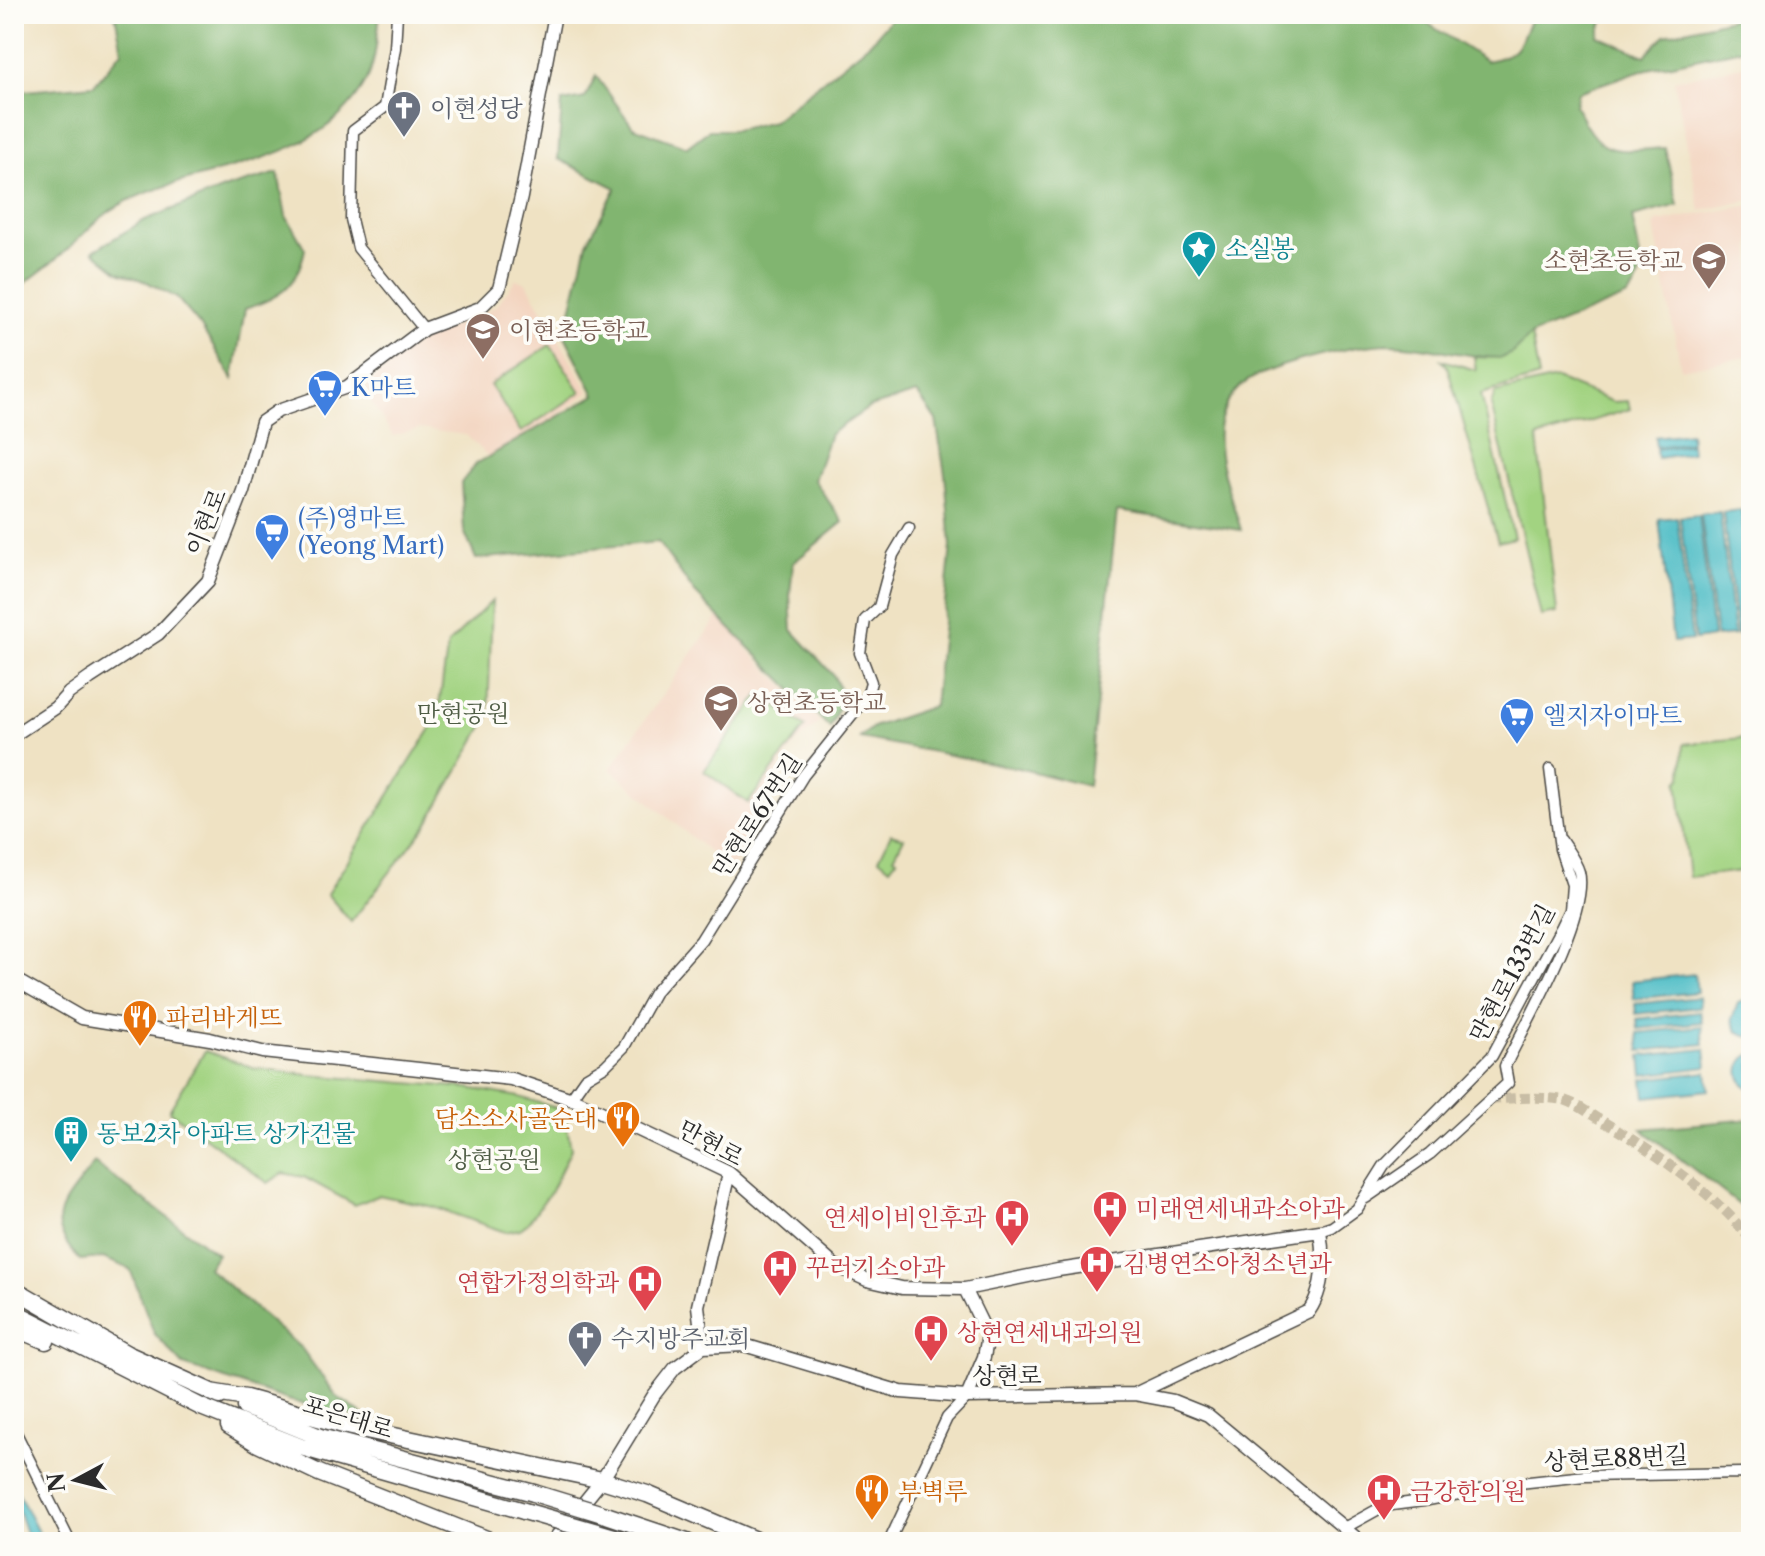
<svg xmlns="http://www.w3.org/2000/svg" width="1765" height="1556" font-family="'Libre Caslon Text','Noto Serif KR',serif">
	<style>
		.built { fill: #f3d4bf }
		.green { fill: #a2d381; stroke: #667f56; stroke-width: 2 }
		.forest { fill: #81b56f; stroke: #56704d; stroke-width: 2 }
		.water { fill: #4fbdc6; stroke: #3d7478; stroke-width: 2 }
		.lines { fill: none; stroke-linecap: round; stroke-linejoin: round }
		.minor-tunnel { stroke: #c8bda5; stroke-width: 10; stroke-dasharray: 10 5; stroke-linecap: butt }
		.minor-casing { stroke: #484642; stroke-width: 13 }
		.tertiary-casing { stroke: #484642; stroke-width: 15 }
		.primary-casing { stroke: #484642; stroke-width: 19 }
		.minor { stroke: #fff; stroke-width: 10 }
		.tertiary { stroke: #fff; stroke-width: 12 }
		.primary { stroke: #fff; stroke-width: 16 }
		.primary-bridge-casing { stroke: #484642; stroke-width: 19; stroke-linecap: butt }
		.primary-bridge { stroke: #fff; stroke-width: 16 }
		.labels { text-anchor: middle; dominant-baseline: central; stroke-width: 7; stroke-linejoin: round; paint-order: stroke }
		.worship-label { font-size: 24px; fill: #5b616d; stroke: #fdfcf7; text-anchor: start }
		.culture-label { font-size: 24px; fill: #0d838f; stroke: #fdfcf7; text-anchor: start }
		.education-label { font-size: 24px; fill: #785e54; stroke: #fdfcf7; text-anchor: start }
		.shop-label { font-size: 24px; fill: #366cbe; stroke: #fdfcf7; text-anchor: start }
		.street-label { font-size: 24px; fill: #2b2b2b; stroke: #fdfcf7 }
		.park-label { font-size: 24px; fill: #4f5d45; stroke: #fdfcf7 }
		.food-label { font-size: 24px; fill: #c56008; stroke: #fdfcf7; text-anchor: start }
		.health-label { font-size: 24px; fill: #be3a42; stroke: #fdfcf7; text-anchor: start }
	</style>
	<rect width="100%" height="100%" fill="#fdfcf7"/>
	<filter id="ink" filterUnits="userSpaceOnUse"><feTurbulence type="fractalNoise" baseFrequency=".0125" numOctaves="2"/><feDisplacementMap in="SourceGraphic" scale="16" xChannelSelector="R" yChannelSelector="G"/><feConvolveMatrix kernelMatrix="1 2 1 2 8 2 1 2 1" color-interpolation-filters="sRGB"/></filter>
	<filter id="wash" filterUnits="userSpaceOnUse"><feTurbulence type="fractalNoise" baseFrequency=".006" numOctaves="4" result="noise"/><feDisplacementMap in="SourceGraphic" scale="32" xChannelSelector="R" yChannelSelector="G"/><feGaussianBlur stdDeviation="1.8" result="paint"/><feColorMatrix in="noise" values="0 0 0 0 0 0 0 0 0 0 0 0 0 0 0 0 0 1.4 0 .05"/><feComposite in="paint" operator="in"/></filter>
	<g filter="url(#wash)">
		<rect width="100%" height="100%" fill="#efe2c3"/>
		<path class="built" d="M1751 64V200L1700 211 1674 80Z
			M1751 205V356L1681 369 1654 226 1657 222Z
			M516 279 527 283 589 392 494 462 466 435 420 429 393 436 362 387 428 335 470 321 497 305Z
			M723 610 748 650 820 722 795 744 779 768 732 871 610 769Z"/>
		<path class="green" d="M1531 335 1539 377 1481 394 1514 538 1498 542 1447 366 1442 360 1476 370 1474 357C1504 359 1509 356 1531 335Z
			M550 345 581 392 521 432 490 385Z
			M1556 379 1613 402 1628 401 1630 409 1537 438 1557 613 1541 616 1491 404 1495 393Z
			M492 601 488 718 426 826 351 922 327 894 437 719 448 644Z
			M760 694 805 727 748 803 704 771Z
			M1751 737V870L1689 877 1678 782 1682 777 1684 744Z
			M891 834 904 838 894 857 897 859 890 868 879 859Z
			M205 1051 255 1068 309 1075 468 1088 519 1097 564 1110 571 1149 551 1191 527 1224 520 1229 505 1232 434 1207 379 1195 355 1205 304 1177 283 1173 268 1183 169 1111Z"/>
		<path class="forest" d="M115 14H380C377 35 376 61 367 80 321 168 202 164 123 203 102 214 88 230 71 246 54 262 33 277 14 291V92L94 85 122 51Z
			M895 14H1413L1486 61C1520 56 1520 42 1533 14H1606L1598 36 1645 56 1665 35 1751 14V47L1639 71 1578 92 1575 105C1600 157 1611 152 1665 148L1678 205 1632 217C1637 246 1651 276 1626 297L1531 335 1512 353 1502 358C1464 358 1426 344 1387 344 1355 345 1264 365 1241 386 1229 396 1221 413 1219 429 1216 462 1232 499 1241 530L1117 511 1088 786 1018 768 860 738 873 727 934 706 951 546 945 474 936 420 917 393 870 407 830 434 814 480 843 522 793 563 790 595 792 630 834 676 843 697 830 728 695 593 658 542 476 559 464 531 461 483 476 464 595 395 565 336 587 243 616 188 558 159 562 102 585 98 596 76 633 127 687 147 709 130H735L773 121 871 42Z
			M278 173 286 216 305 249C297 287 281 297 245 309L233 379 200 325 177 298 147 282 119 272 93 251 145 220 229 187Z
			M1751 1119V1214L1642 1129Z
			M94 1163 217 1254 208 1268 302 1349 336 1396 367 1417 339 1414 288 1400 183 1365 154 1333 130 1269 103 1258 80 1260C39 1217 67 1202 94 1163Z"/>
		<path class="water" d="M1690 433 1691 442 1656 447 1655 437Z
			M1691 444 1692 453 1657 458 1656 449Z
			M1741 510 1751 591V633L1737 635 1723 512Z
			M1720 512 1734 635 1716 637 1701 514Z
			M1699 515 1713 637 1695 640 1680 517Z
			M1677 517 1692 640 1673 642 1659 519Z
			M1695 974 1697 992 1634 999 1632 981Z
			M1699 997 1700 1007 1636 1014 1635 1004Z
			M1751 998V1037H1749L1737 1031 1732 1019 1738 1003Z
			M1700 1012 1702 1022 1638 1029 1637 1019Z
			M1702 1026 1704 1044 1640 1051 1638 1033Z
			M1705 1049 1707 1067 1643 1075 1641 1056Z
			M1751 1054V1090C1736 1080 1735 1063 1751 1054Z
			M1707 1072 1709 1090 1645 1097 1643 1079Z
			M14 1485 43 1542H29L14 1498Z"/>
	</g>
	<g filter="url(#ink)">
		<g class="lines">
			<path class="minor-tunnel" d="M1490 1100C1514 1098 1539 1096 1564 1100 1575 1103 1587 1112 1597 1118 1643 1144 1721 1197 1751 1241"/>
			<defs>
				<path id="minor" d="M397 14 395 48 385 107 353 131 351 219 358 248 424 329
					M571 1098 585 1078 605 1066 624 1047 654 993 701 940 803 776 867 696 871 682 860 653 865 620 879 607 893 555 909 528
					M1366 1198 1430 1154 1508 1083 1505 1066C1525 1025 1590 913 1579 872 1576 861 1567 850 1561 840
					M1320 1231 1332 1227 1357 1209 1384 1166 1492 1056 1562 926 1570 910 1572 885 1560 849 1550 769
					M14 1429 70 1542
					M1346 1527 1384 1506 1423 1501 1510 1484 1585 1476 1742 1473 1751 1478
					M889 1542 947 1418 967 1397"/>
				<path id="tertiary" d="M14 735 55 708 69 693 90 678 158 634 208 581 243 491 262 422 278 411 347 387 424 329 480 308 499 289 521 197 555 14
					M14 979 82 1018 210 1039 262 1052 511 1079 578 1101 729 1173 834 1265 867 1280 902 1288 965 1289 1058 1270 1320 1231C1324 1257 1325 1288 1309 1311L1135 1394
					M965 1289 988 1336 984 1357 967 1397
					M703 1347 698 1306 729 1173
					M552 1542 602 1480 654 1395 675 1368 703 1347 744 1345 901 1392 967 1397 1135 1394 1173 1401 1208 1415 1361 1542"/>
				<path id="primary" d="M14 1289 127 1354 220 1396
					M14 1312 201 1407 301 1447 524 1511
					M14 1328 46 1341
					M210 1392 246 1398 347 1426 602 1480 647 1494 760 1542
					M245 1407 320 1437 534 1493
					M229 1426 258 1444 319 1473 494 1542
					M606 1515 687 1542
					M597 1532 631 1542"/>
			</defs>
			<use href="#minor" class="minor-casing"/>
			<use href="#tertiary" class="tertiary-casing"/>
			<use href="#primary" class="primary-casing"/>
			<use href="#minor" class="minor"/>
			<use href="#tertiary" class="tertiary"/>
			<use href="#primary" class="primary"/>
			<defs>
				<path id="primary-bridge" d="M534 1493 606 1515
					M524 1511 597 1532"/>
			</defs>
			<use href="#primary-bridge" class="primary-bridge-casing"/>
			<use href="#primary-bridge" class="primary-bridge"/>
		</g>
	</g>
	<defs>
		<symbol id="church-pin" viewBox="-11 -11 22 30"><path d="M0 17L-7.5 6A9.5 9.5 0 1 1 7.5 6Z" fill="#6b7280" stroke="#fdfcf7"/><path d="M-1.2-6h2.4v3.5h3.3v2.4h-3.3V6h-2.4V-.1h-3.3v-2.4h3.3Z" fill="#fff"/></symbol>
		<symbol id="sight-pin" viewBox="-11 -11 22 30"><path d="M0 17L-7.5 6A9.5 9.5 0 1 1 7.5 6Z" fill="#0f9aa8" stroke="#fdfcf7"/><path d="M0-6L1.8-2.2L6-1.7L2.9 1.2L3.7 5.4L0 3.3L-3.7 5.4L-2.9 1.2L-6-1.7L-1.8-2.2Z" fill="#fff"/></symbol>
		<symbol id="school-pin" viewBox="-11 -11 22 30"><path d="M0 17L-7.5 6A9.5 9.5 0 1 1 7.5 6Z" fill="#8d6e63" stroke="#fdfcf7"/><path d="M0-5L7-2L0 1L-7-2ZM-4 1L0 2.5L4 1V4Q0 6-4 4Z" fill="#fff"/></symbol>
		<symbol id="supermarket-pin" viewBox="-11 -11 22 30"><path d="M0 17L-7.5 6A9.5 9.5 0 1 1 7.5 6Z" fill="#3f7fe0" stroke="#fdfcf7"/><path d="M-6-5.5h2.5l.6 2H6L4.5 2H-2.5L-4.4-4H-6ZM-1.5 3.2a1.3 1.3 0 1 0 .1 0ZM3 3.2a1.3 1.3 0 1 0 .1 0Z" fill="#fff"/></symbol>
		<symbol id="restaurant-pin" viewBox="-11 -11 22 30"><path d="M0 17L-7.5 6A9.5 9.5 0 1 1 7.5 6Z" fill="#e8710a" stroke="#fdfcf7"/><path d="M-5-6h1v4h1v-4h1v4h1v-4h1v5L-1.5 .5V6h-2V.5L-5-1ZM5-6V6H3V1.5H1.5Q1.5-4 5-6Z" fill="#fff"/></symbol>
		<symbol id="building-pin" viewBox="-11 -11 22 30"><path d="M0 17L-7.5 6A9.5 9.5 0 1 1 7.5 6Z" fill="#0f9aa8" stroke="#fdfcf7"/><path d="M-4-6H4V6H1V3H-1V6H-4ZM-2.5-4.3h1.7v1.8h-1.7ZM.8-4.3h1.7v1.8H.8ZM-2.5-1h1.7V.8h-1.7ZM.8-1h1.7V.8H.8Z" fill="#fff"/></symbol>
		<symbol id="hospital-pin" viewBox="-11 -11 22 30"><path d="M0 17L-7.5 6A9.5 9.5 0 1 1 7.5 6Z" fill="#e0444e" stroke="#fdfcf7"/><path d="M-5-5h3v3.5h4V-5h3V5h-3V1.5h-4V5h-3Z" fill="#fff"/></symbol>
	</defs>
	<g fill-rule="evenodd">
		<use href="#church-pin" x="384" y="88" width="40" height="54"/>
		<use href="#sight-pin" x="1179" y="228" width="40" height="54"/>
		<use href="#school-pin" x="1689" y="240" width="40" height="54"/>
		<use href="#school-pin" x="463" y="310" width="40" height="54"/>
		<use href="#supermarket-pin" x="305" y="367" width="40" height="54"/>
		<use href="#supermarket-pin" x="252" y="511" width="40" height="54"/>
		<use href="#school-pin" x="701" y="682" width="40" height="54"/>
		<use href="#supermarket-pin" x="1497" y="695" width="40" height="54"/>
		<use href="#restaurant-pin" x="120" y="997" width="40" height="54"/>
		<use href="#restaurant-pin" x="603" y="1098" width="40" height="54"/>
		<use href="#building-pin" x="51" y="1113" width="40" height="54"/>
		<use href="#hospital-pin" x="1090" y="1188" width="40" height="54"/>
		<use href="#hospital-pin" x="992" y="1197" width="40" height="54"/>
		<use href="#hospital-pin" x="1077" y="1243" width="40" height="54"/>
		<use href="#hospital-pin" x="760" y="1247" width="40" height="54"/>
		<use href="#hospital-pin" x="625" y="1262" width="40" height="54"/>
		<use href="#hospital-pin" x="911" y="1312" width="40" height="54"/>
		<use href="#church-pin" x="565" y="1318" width="40" height="54"/>
		<use href="#restaurant-pin" x="852" y="1471" width="40" height="54"/>
		<use href="#hospital-pin" x="1364" y="1471" width="40" height="54"/>
	</g>
	<g class="labels">
		<g class="worship-label">
			<text x="430" y="108">이현성당</text>
			<text x="611" y="1338">수지방주교회</text>
		</g>
		<g class="culture-label">
			<text x="1225" y="248">소실봉</text>
			<text x="97" y="1133">동보2차 아파트 상가건물</text>
		</g>
		<g class="education-label">
			<text x="1683" y="260" text-anchor="end">소현초등학교</text>
			<text x="509" y="330">이현초등학교</text>
			<text x="747" y="702">상현초등학교</text>
		</g>
		<g class="shop-label">
			<text x="351" y="387">K마트</text>
			<text x="298" y="517">(주)영마트<tspan x="298" dy="28">(Yeong Mart)</tspan></text>
			<text x="1543" y="715">엘지자이마트</text>
		</g>
		<g class="street-label">
			<text transform="translate(206 522) rotate(-68)">이현로</text>
			<text transform="translate(757 815) rotate(-57)">만현로67번길</text>
			<text transform="translate(1512 973) rotate(-62)">만현로133번길</text>
			<text transform="translate(711 1143) rotate(28)">만현로</text>
			<text x="1007" y="1375">상현로</text>
			<text transform="translate(348 1417) rotate(17)">포은대로</text>
			<text transform="translate(1616 1458) rotate(-3)">상현로88번길</text>
		</g>
		<g class="park-label">
			<text x="463" y="713">만현공원</text>
			<text x="494" y="1159">상현공원</text>
		</g>
		<g class="food-label">
			<text x="166" y="1017">파리바게뜨</text>
			<text x="597" y="1118" text-anchor="end">담소소사골순대</text>
			<text x="898" y="1491">부벽루</text>
		</g>
		<g class="health-label">
			<text x="1136" y="1208">미래연세내과소아과</text>
			<text x="986" y="1217" text-anchor="end">연세이비인후과</text>
			<text x="1123" y="1263">김병연소아청소년과</text>
			<text x="806" y="1267">꾸러기소아과</text>
			<text x="619" y="1282" text-anchor="end">연합가정의학과</text>
			<text x="957" y="1332">상현연세내과의원</text>
			<text x="1410" y="1491">금강한의원</text>
		</g>
	</g>
	<rect width="1765" height="1556" fill="none" stroke="#fdfcf7" stroke-width="48"/>
	<g transform="translate(76 1480) rotate(263)" stroke="#fdfcf7" stroke-width="6" paint-order="stroke">
	<path d="M0-6L14 30L0 20L-14 30Z" fill="#2b2b2b"/>
	<text y="-12" font-size="22" font-weight="bold" text-anchor="middle" fill="#2b2b2b">N</text>
	</g>
</svg>
